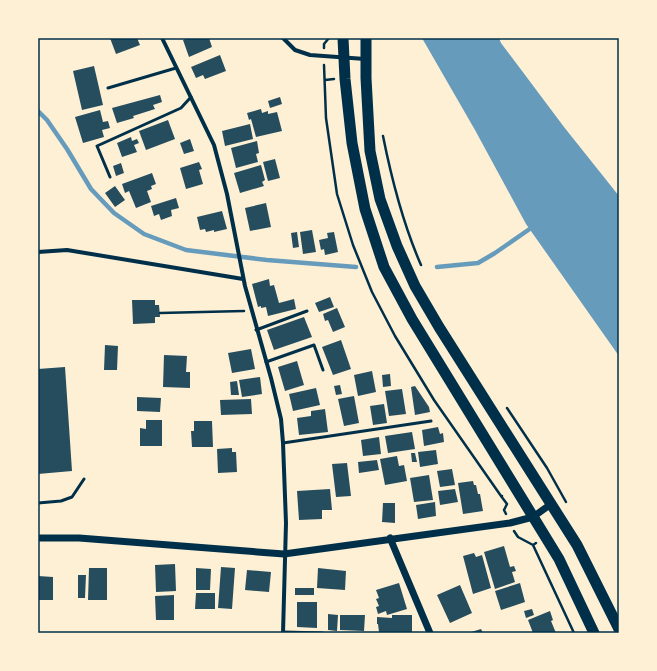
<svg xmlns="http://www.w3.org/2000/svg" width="657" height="671" font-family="Arial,sans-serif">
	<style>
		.water { fill: #669bbc }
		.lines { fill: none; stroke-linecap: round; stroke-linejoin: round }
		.stream { stroke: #669bbc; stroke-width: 4.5 }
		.building { fill: #264d5e }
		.path { stroke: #003049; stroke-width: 2.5 }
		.service { stroke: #003049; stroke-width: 3 }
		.minor { stroke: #003049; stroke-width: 4 }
		.tertiary { stroke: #003049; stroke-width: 7 }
		.trunk { stroke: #003049; stroke-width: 11 }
		.neatline { fill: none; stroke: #003049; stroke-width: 1.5 }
	</style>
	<rect width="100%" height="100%" fill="#fdf0d5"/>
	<path class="water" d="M422 38H499L501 43 564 127 619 196V356L526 224 475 130Z"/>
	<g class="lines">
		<path class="stream" d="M38 111 47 120 67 149 91 189 114 213 144 234 186 250 267 260 356 267
			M437 267 478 263 495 253 534 226"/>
	</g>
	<path class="building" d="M110 38H137L140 45 116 54Z
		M188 38H209L212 47 189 57 183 40Z
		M220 55 226 71 205 79 203 75 196 78 191 67Z
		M94 66 103 105 82 110 73 71Z
		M160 95 162 102 153 105 155 109 133 116 134 118 117 123 112 108Z
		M280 97 282 104 270 108 268 101Z
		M261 109 262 113 268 111V114L277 112 282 131 256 137 251 119 249 120 247 113Z
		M100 110 103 122 108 121 110 128 102 130 104 137 83 143 75 117Z
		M168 120 175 139 146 150 139 131Z
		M250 124 253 139 225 146 222 131Z
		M131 137 132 141 137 139 139 143 134 145 137 152 122 157 117 143Z
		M190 139 194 151 184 154 180 143Z
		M257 141 259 153 256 154 258 162 236 168 231 148Z
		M275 159 280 178 268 181 263 162Z
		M199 162 202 169 199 170 203 184 186 189 180 168Z
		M121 163 124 173 116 176 113 166Z
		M261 165 265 180 262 182 264 186 240 193 234 173Z
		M152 173 156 184 151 186 152 189 147 191 151 202 136 208 129 191 125 193 122 184Z
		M115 186 125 200 115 207 105 193Z
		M176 198 179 208 171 210 172 216 161 220 159 214 154 216 151 206Z
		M266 203 271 227 250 231 245 208Z
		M222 211 227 229 214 232V230L206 232 205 229 200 230 197 217Z
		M312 230 316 252 303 254 300 232Z
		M297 232 299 247 293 248 291 233Z
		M334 232 338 252 325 255 324 249 321 250 319 240 328 238 327 233Z
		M269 279 270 286 274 285 279 303 294 299 296 309 268 316 266 307 261 308V306L258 307 252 284Z
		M330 297 334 307 319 312 315 303Z
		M132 300H155V305H159L160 317H155V323L133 324Z
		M337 308 345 327 333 332 328 320 325 321 323 314Z
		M304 317 312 337 274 350 267 330Z
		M341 340 351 369 333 375 322 347Z
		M105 345 118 346 117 370H104Z
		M251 349 255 369 232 373 228 353Z
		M164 355 187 356 186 372H190V388L163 387Z
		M297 361 304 385 285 391 278 367Z
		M65 367 72 471 38 474V369Z
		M372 371 376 392 358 396 354 375Z
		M390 374 391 386 383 387 382 375Z
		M260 377 262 394 242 397 239 380Z
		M237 381 239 395H231L230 382Z
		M340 385 342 394 336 395 334 386Z
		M415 386 429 407 430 412 415 415 411 387Z
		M316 388 320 405 293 411 289 394Z
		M402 389 406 414 389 416 385 391Z
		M354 396 359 423 344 426 338 399Z
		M137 397 161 398 160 412 137 411Z
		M251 399 252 414 221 415 220 400Z
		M384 404 387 423 373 425 370 406Z
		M325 409 328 432 299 435 297 418 311 416V411Z
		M146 420H162V446H140V428L146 429Z
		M194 421H212L213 447H192L191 431H194Z
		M438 427 440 434 443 433 444 442 424 446 422 430Z
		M412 432 415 449 388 453 385 436Z
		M379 437 381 454 363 456 361 440Z
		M232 448V452H236L237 472 218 473 217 449Z
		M436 450 438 464 420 467 418 452Z
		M411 453H415L417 462H412Z
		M397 456 399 466 404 465 407 481 385 485 380 459Z
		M377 460 379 470 359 473 358 462Z
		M347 463 351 496 336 497 332 464Z
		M452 469 455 485 440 487 437 471Z
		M429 475 433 500 414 502 410 478Z
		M473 481 474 485H476L478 494H480L483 511 463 514 458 483Z
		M330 489 332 510H322V519L299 520 297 491Z
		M455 489 458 502 440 505 438 491Z
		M435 502 436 516 418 519 416 505Z
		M383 503H395V523L382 522Z
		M504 546 510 567 514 566 516 571 512 572 515 582 495 589 484 552Z
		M474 553 476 557 482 555 491 588 473 594 463 556Z
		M175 564 176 591 156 592 155 565Z
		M221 567 235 568 232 609 218 608Z
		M89 568H107V600H88Z
		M196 568 211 569 210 590H196Z
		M318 568 346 571 345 590 317 588Z
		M247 570 271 572 269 592 245 590Z
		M78 575H86L85 598H78Z
		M38 576 53 577V600H38Z
		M399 583 407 609 387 615 386 611 378 614 376 607 379 606 376 599 379 598 376 590Z
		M520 583 525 602 501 610 495 591Z
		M460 585 472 613 450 623 437 595Z
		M295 588H314V595H295Z
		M196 593H215V609H195Z
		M174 595V620H156L155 596Z
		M297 602H317V628L297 627Z
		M532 609 534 615 526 618 524 611Z
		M550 611 553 620 551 621 556 633H533L528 620Z
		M328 614 338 615 337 631 328 630Z
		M340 615H365L364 631 340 630Z
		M392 615H412V632H379L378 624H377V617L392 618Z
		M481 629 483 633H468Z"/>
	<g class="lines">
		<path class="path" d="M324 48V44L329 38
			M324 65 326 118 337 194 353 245 372 292 395 336 434 400 501 496H502
			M325 80 334 79
			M383 136C392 181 403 224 421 265
			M160 313 244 311
			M507 408 547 468 566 502
			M501 496 507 504 504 510 506 514
			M514 531 518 537 533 545 536 543
			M533 545 574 633"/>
		<path class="service" d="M108 88 176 68
			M110 177 97 146 181 108 191 97
			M256 330 307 311
			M266 362 314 345 323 370
			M283 443 431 421
			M38 503 61 501 72 497 84 479
			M283 632 323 633"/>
		<path class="minor" d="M162 38 214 145 227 194 245 286 271 378 281 419 283 443 286 523 283 633
			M283 38 295 50 310 55 365 59
			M38 252 67 250 243 279"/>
		<path class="tertiary" d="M38 538H79L284 554 510 523 533 517 551 504
			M390 538 430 633"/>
		<path class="trunk" d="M343 38 345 79 352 143 365 209 384 267 412 319 559 559 594 633
			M366 38V78L370 151 380 199 397 246 415 286 439 327 577 545 619 629"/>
	</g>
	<rect width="657" height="671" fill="none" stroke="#fdf0d5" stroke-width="78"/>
	<rect x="39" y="39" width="579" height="593" class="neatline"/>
</svg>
